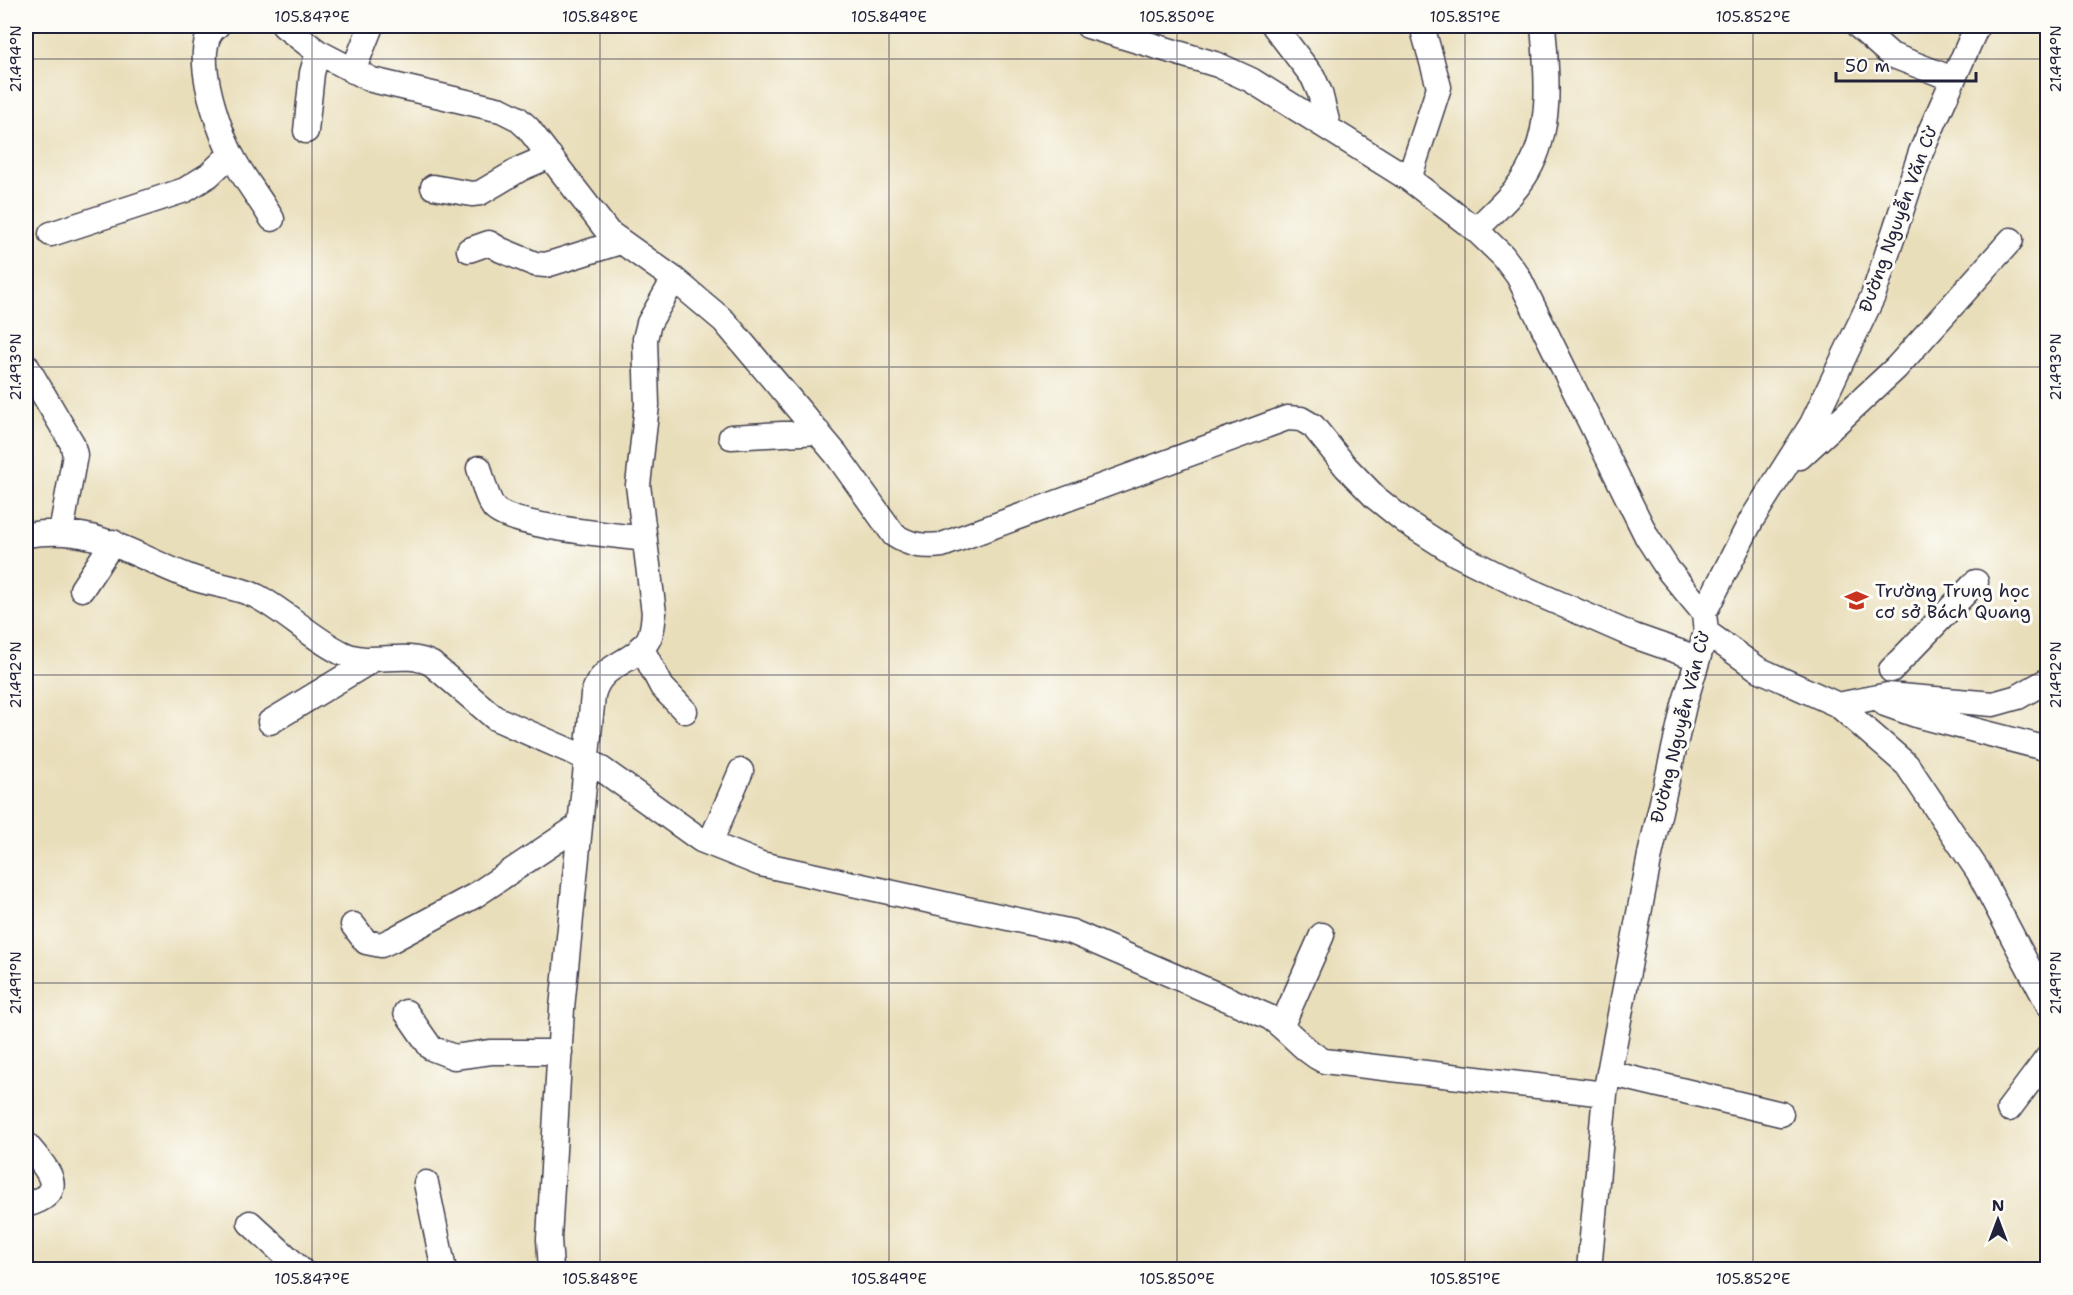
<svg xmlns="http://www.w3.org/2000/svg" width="2073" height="1295" font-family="'Shantell Sans',sans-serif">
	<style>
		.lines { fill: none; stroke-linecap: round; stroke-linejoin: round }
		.minor-casing { stroke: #403e4e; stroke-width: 27 }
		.minor { stroke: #fff; stroke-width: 24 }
		.ticks { fill: none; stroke: #22223b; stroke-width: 1.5; stroke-opacity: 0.45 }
		.labels { text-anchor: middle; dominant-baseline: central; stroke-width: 6; stroke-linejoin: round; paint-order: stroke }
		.street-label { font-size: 18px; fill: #22223b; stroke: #fdfcf7 }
		.poi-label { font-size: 18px; fill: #22223b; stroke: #fdfcf7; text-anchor: start }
		.neatline { fill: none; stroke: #22223b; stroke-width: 2 }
		.ticks-label { font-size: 15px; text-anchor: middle; fill: #22223b }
	</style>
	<rect width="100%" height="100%" fill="#fdfcf7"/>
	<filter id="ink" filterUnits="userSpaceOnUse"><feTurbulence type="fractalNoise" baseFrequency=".0167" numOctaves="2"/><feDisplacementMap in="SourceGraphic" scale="12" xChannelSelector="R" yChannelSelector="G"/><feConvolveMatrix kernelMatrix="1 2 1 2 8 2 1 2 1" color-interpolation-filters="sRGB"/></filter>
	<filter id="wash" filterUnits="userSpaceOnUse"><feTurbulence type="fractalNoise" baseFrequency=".008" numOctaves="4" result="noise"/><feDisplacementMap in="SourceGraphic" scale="24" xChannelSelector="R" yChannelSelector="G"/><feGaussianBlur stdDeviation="1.35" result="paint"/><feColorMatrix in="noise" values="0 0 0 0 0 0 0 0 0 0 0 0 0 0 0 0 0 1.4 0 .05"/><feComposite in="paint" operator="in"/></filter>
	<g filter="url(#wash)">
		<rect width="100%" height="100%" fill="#e9deba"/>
	</g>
	<g filter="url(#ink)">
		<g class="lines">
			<defs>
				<path id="minor" d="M217 26C188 45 218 127 230 152 241 175 259 197 272 219
					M284 26 318 52 372 80 501 110 517 118 528 128 608 232 674 279 724 321 836 454 894 535C911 546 923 547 942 545L1287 418 1301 419 1313 426 1346 467 1376 498 1406 522 1456 554 1524 588 1634 636 1697 658
					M1088 26 1218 65 1251 80 1409 179 1476 230 1503 256 1518 276 1647 537 1669 571 1704 613
					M1274 26 1313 77 1320 93 1329 129
					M1858 26 1891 55 1953 79
					M353 71 371 26
					M306 131 312 73 318 52
					M1409 179 1439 87 1422 26
					M433 187 472 194 480 193 522 168 550 156
					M1476 230C1493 212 1516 193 1528 171 1553 128 1547 72 1543 26
					M51 234 185 190 209 175 231 154
					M469 250 489 243 501 250 535 264 546 265 620 242
					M26 365 72 443 75 455 61 532
					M731 437 818 432
					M1800 457 1896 368 2011 240
					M479 468C483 481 486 497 494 508 511 527 616 535 645 539
					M26 535C97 524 128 554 190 577 211 585 235 586 256 596 287 612 312 639 344 654 373 667 404 649 432 664L495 718 586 758 701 840 761 864 1072 932 1269 1017C1289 1030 1303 1051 1324 1061L1605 1094
					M82 589 113 542
					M1706 632 1758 669 1838 705 1907 765 1978 871 2048 1004
					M641 647 662 687 685 711
					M1891 670 1976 582
					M1885 704 1916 715 2048 749
					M1838 705 1888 695 1993 704 2018 697 2048 680
					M270 722 374 659
					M710 843 741 771
					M353 925 366 942 381 945 392 940 474 896 580 825
					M406 1012 431 1048 454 1057 491 1052H560
					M1282 1025 1322 935
					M1609 1073 1781 1114
					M2009 1109 2048 1057
					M26 1144C46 1168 72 1192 26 1205
					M426 1183 444 1270
					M250 1223 301 1270
					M551 1270 549 1239 562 1008 593 695C601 662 633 665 648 640 653 632 653 621 654 613L638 485 647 405 645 339 649 323 674 279
					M1589 1270 1605 1094 1650 855 1684 705 1706 632 1704 613 1752 519 1812 424 1873 296 1921 152 1977 26"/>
			</defs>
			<use href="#minor" class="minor-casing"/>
			<use href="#minor" class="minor"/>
		</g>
	</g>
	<path class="ticks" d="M312 26V1270M600 26V1270M889 26V1270M1177 26V1270M1465 26V1270M1753 26V1270M2041 26V1270M26 59H2048M26 367H2048M26 675H2048M26 983H2048"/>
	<defs>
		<symbol id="school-bare" viewBox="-9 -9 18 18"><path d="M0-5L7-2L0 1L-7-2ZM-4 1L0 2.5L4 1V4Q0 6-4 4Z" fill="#c8321e" stroke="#fdfcf7" stroke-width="2.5" paint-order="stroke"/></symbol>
	</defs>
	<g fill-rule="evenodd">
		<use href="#school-bare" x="1840" y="584" width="33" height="33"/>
	</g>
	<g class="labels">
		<g class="street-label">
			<text transform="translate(1898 219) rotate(-70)">Đường Nguyễn Văn Cừ</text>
			<text transform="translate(1680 727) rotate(-76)">Đường Nguyễn Văn Cừ</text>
		</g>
		<g class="poi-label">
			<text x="1875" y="591">Trường Trung học<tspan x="1875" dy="21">cơ sở Bách Quang</tspan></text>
		</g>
	</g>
	<rect width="2073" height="1295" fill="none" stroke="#fdfcf7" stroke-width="66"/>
	<g transform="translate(1998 1220)" stroke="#fdfcf7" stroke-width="4.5" paint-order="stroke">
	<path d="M0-4.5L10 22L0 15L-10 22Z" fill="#22223b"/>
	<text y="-9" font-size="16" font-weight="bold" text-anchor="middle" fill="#22223b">N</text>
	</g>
	<path d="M1836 72v9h140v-9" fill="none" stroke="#22223b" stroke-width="3"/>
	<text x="1845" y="72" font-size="18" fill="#22223b" stroke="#fdfcf7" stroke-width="4.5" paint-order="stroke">50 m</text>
	<rect x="33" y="33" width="2007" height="1229" class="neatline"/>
	<g class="ticks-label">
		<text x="312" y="22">105.847°E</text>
		<text x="600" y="22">105.848°E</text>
		<text x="889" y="22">105.849°E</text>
		<text x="1177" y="22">105.850°E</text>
		<text x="1465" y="22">105.851°E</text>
		<text x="1753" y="22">105.852°E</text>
		<text transform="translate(16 59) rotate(-90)" y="5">21.494°N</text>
		<text transform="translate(2056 59) rotate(-90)" y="5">21.494°N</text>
		<text transform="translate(16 367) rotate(-90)" y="5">21.493°N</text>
		<text transform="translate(2056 367) rotate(-90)" y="5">21.493°N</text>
		<text transform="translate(16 675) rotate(-90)" y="5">21.492°N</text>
		<text transform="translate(2056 675) rotate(-90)" y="5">21.492°N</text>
		<text transform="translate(16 983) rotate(-90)" y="5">21.491°N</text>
		<text transform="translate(2056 983) rotate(-90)" y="5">21.491°N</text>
		<text x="312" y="1284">105.847°E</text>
		<text x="600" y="1284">105.848°E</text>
		<text x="889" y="1284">105.849°E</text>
		<text x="1177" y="1284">105.850°E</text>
		<text x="1465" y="1284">105.851°E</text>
		<text x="1753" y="1284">105.852°E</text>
	</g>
</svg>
